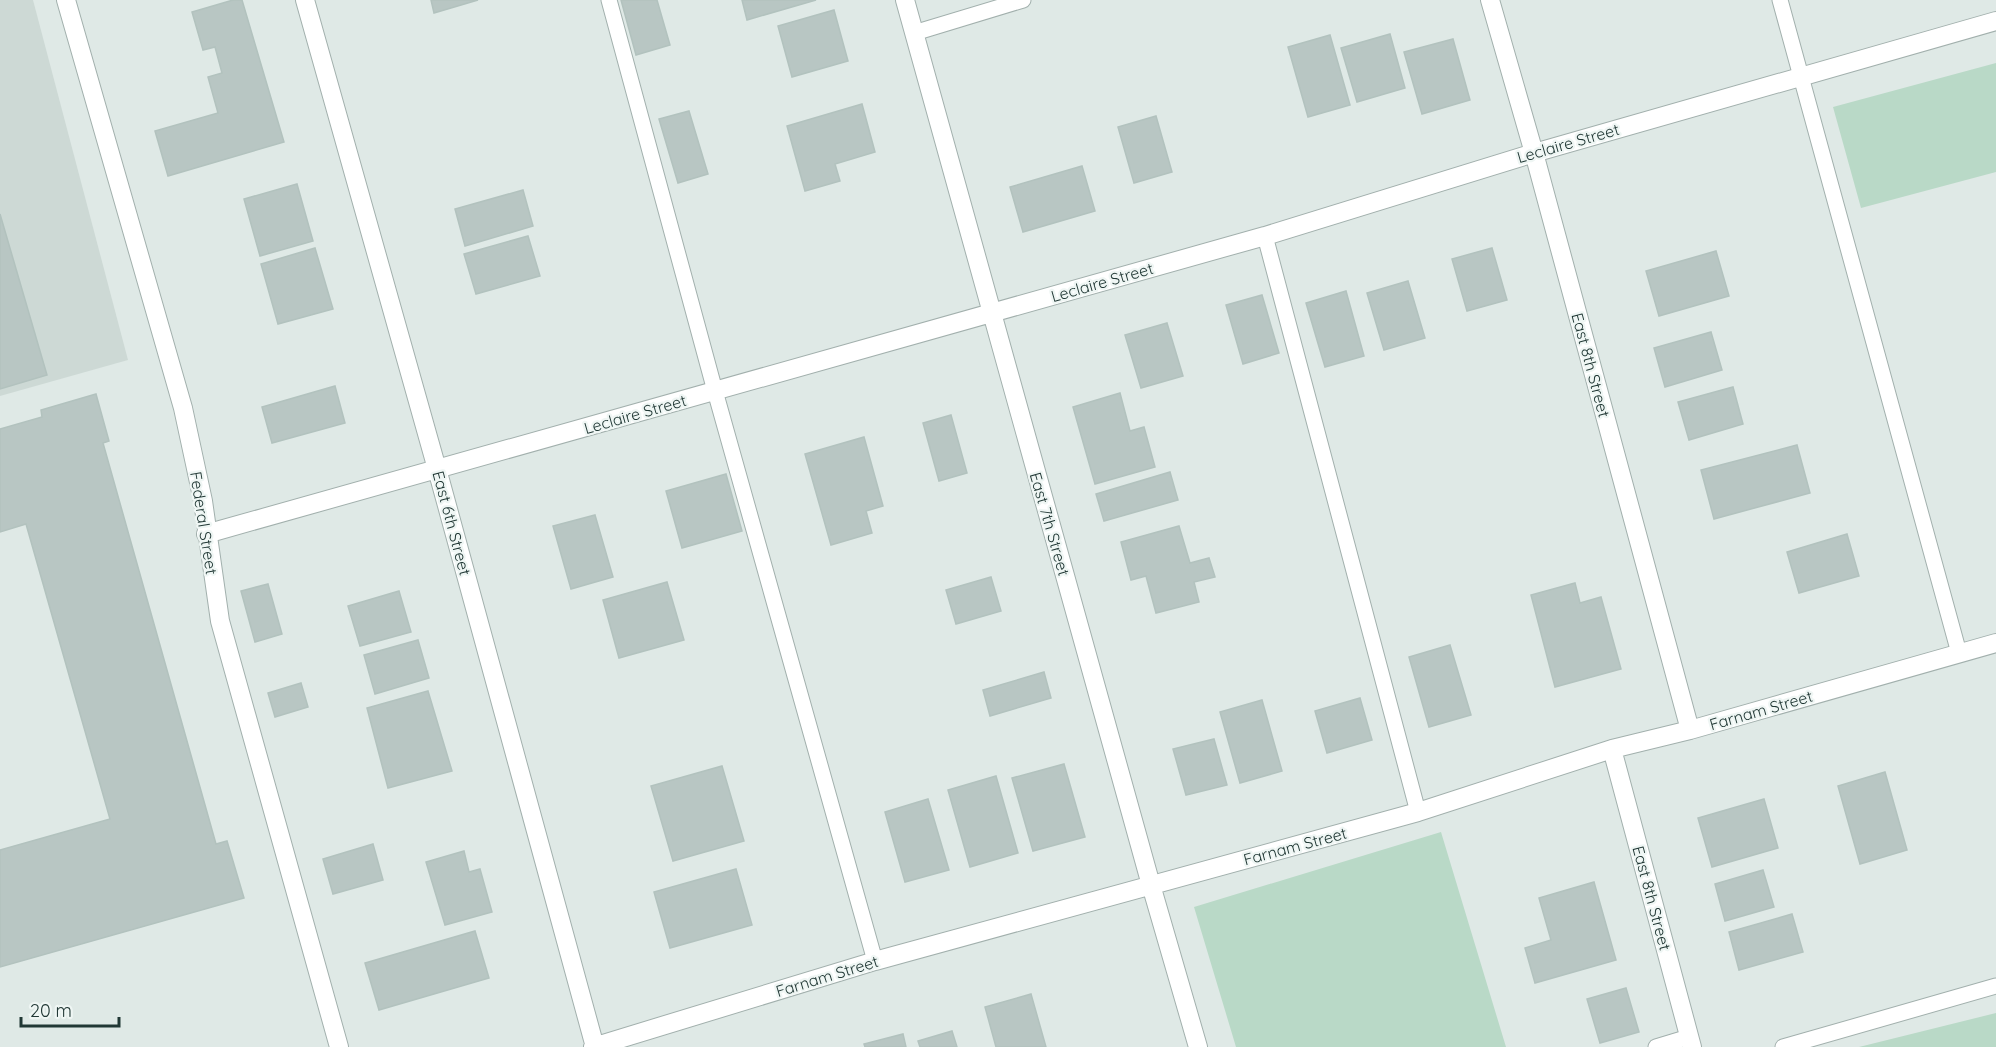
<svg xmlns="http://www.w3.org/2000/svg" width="1996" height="1047" font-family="Quicksand,sans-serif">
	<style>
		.built { fill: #cdd9d5 }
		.green { fill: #b9d9c7 }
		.building { fill: #b8c6c3; stroke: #b2c2be; stroke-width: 1.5 }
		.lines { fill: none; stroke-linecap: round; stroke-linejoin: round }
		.service-casing { stroke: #a2b0ad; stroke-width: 17 }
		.minor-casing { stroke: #a2b0ad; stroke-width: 20 }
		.service { stroke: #fff; stroke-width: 15 }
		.minor { stroke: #fff; stroke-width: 18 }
		.labels { text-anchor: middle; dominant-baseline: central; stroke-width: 4.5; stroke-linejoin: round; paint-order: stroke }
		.street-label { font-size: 16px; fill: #213835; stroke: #eff6f4 }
	</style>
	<rect width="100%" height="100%" fill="#dfe9e6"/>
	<path class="built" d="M0 0H33L128 360 0 396Z"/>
	<path class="green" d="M1996 63V172L1861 208 1833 107Z
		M1441 832 1506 1047H1236L1194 907Z
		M1996 1013V1047H1859Z"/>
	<path class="building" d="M233 0H242L284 142 168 176 155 131 218 113 208 77 222 73 215 47 203 50 192 12Z
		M431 0H478L434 13Z
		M621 0H657L670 45 636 55Z
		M742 0H816L747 20Z
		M834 10 848 61 792 77 778 26Z
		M1390 34 1405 88 1357 102 1341 48Z
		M1330 35 1350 105 1308 117 1288 47Z
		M1453 39 1470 100 1422 114 1404 52Z
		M862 104 875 152 835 164 840 181 805 191 787 126Z
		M689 111 708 174 678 183 659 119Z
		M1156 116 1172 172 1134 183 1118 127Z
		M1082 166 1095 211 1023 232 1010 187Z
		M297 184 313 241 260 256 244 199Z
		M523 190 533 226 465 246 455 209Z
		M0 214 47 375 0 389Z
		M528 236 540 276 476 294 464 254Z
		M315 248 333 309 278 324 261 264Z
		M1492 248 1507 300 1467 311 1452 259Z
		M1716 251 1729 296 1659 316 1646 271Z
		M1408 281 1425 338 1384 350 1367 293Z
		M1346 291 1364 356 1325 367 1306 303Z
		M1262 295 1279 353 1243 364 1226 305Z
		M1167 323 1183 376 1141 388 1125 335Z
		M1711 332 1722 370 1665 387 1654 348Z
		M335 386 345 423 272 443 262 407Z
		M1733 387 1743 424 1689 440 1678 402Z
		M1120 393 1130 431 1144 427 1155 467 1095 484 1073 407Z
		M96 394 109 441 103 443 216 844 227 841 244 898 0 967V850L110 819 26 524 0 532V429L42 417 41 410Z
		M951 415 967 473 939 481 923 423Z
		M864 437 883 506 866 511 872 533 831 545 805 454Z
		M1797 445 1810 493 1714 519 1701 470Z
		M1170 472 1178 500 1104 521 1096 494Z
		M726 474 742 531 682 548 666 491Z
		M595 515 613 577 571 589 553 526Z
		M1179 526 1190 563 1209 558 1215 577 1194 582 1199 602 1156 613 1146 576 1131 580 1121 542Z
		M1847 534 1859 576 1799 593 1787 552Z
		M991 577 1001 611 956 624 946 590Z
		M667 582 684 640 619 658 603 600Z
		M1575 583 1580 603 1601 597 1621 669 1555 687 1531 595Z
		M268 584 282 634 255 642 241 591Z
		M399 591 411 632 360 646 348 606Z
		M418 640 429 678 375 694 364 655Z
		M1450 645 1471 715 1429 727 1409 657Z
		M1044 672 1051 698 990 716 983 690Z
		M301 683 308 707 275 717 268 693Z
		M428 691 452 771 388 788 367 708Z
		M1360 698 1372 740 1327 753 1315 711Z
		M1262 700 1282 771 1240 783 1220 712Z
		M1214 739 1227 785 1186 795 1173 749Z
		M1064 764 1085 837 1033 851 1012 778Z
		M722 766 744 841 673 861 651 786Z
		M1885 772 1907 850 1860 864 1838 786Z
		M996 776 1018 853 970 867 948 790Z
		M928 799 949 870 905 882 885 812Z
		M1764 799 1778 848 1712 867 1698 818Z
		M373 844 383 880 333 894 323 859Z
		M464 851 469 872 480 869 492 912 445 925 426 862Z
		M736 869 752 925 670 948 654 892Z
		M1763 870 1774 907 1725 921 1715 884Z
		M1594 882 1616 960 1535 983 1525 948 1551 940 1539 898Z
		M1792 914 1803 952 1739 970 1729 932Z
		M475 931 489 978 379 1010 365 963Z
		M1626 988 1639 1032 1600 1043 1587 999Z
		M1031 994 1046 1047H996L985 1007Z
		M952 1031 957 1047H920L918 1041Z
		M903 1034 906 1047H865L864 1044Z"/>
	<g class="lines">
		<defs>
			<path id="service" d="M609 0 715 391 875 961
				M1780 0 1959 653
				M914 33 1023 0
				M1265 236 1418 812
				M1656 1047 1689 1037
				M1783 1047 1996 986"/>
			<path id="minor" d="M66 0 183 408 203 501 220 621 339 1047
				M305 0 437 469 595 1047
				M905 0 1151 885 1198 1047
				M1490 0 1534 153 1690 730
				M206 534 1265 236 1534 153 1996 21
				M1612 749 1692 1047
				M593 1047 875 961 1418 812 1612 749 1690 730 1996 643"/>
		</defs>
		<use href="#service" class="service-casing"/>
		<use href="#minor" class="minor-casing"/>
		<use href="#service" class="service"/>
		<use href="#minor" class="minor"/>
	</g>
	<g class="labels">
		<g class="street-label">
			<text transform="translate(1568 143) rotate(-16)">Leclaire Street</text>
			<text transform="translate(1102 282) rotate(-16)">Leclaire Street</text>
			<text transform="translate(1591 365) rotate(75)">East 8th Street</text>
			<text transform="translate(635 414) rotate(-16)">Leclaire Street</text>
			<text transform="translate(204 523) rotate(81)">Federal Street</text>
			<text transform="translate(452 523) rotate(75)">East 6th Street</text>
			<text transform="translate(1050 524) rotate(74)">East 7th Street</text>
			<text transform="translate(1761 710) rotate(-16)">Farnam Street</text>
			<text transform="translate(1295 846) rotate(-15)">Farnam Street</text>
			<text transform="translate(1652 898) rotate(75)">East 8th Street</text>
			<text transform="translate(827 976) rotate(-17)">Farnam Street</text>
		</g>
	</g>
	<path d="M21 1017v9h98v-9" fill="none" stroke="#213835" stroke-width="3"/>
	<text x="30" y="1017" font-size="18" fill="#213835" stroke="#eff6f4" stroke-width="4.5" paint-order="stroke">20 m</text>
</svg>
